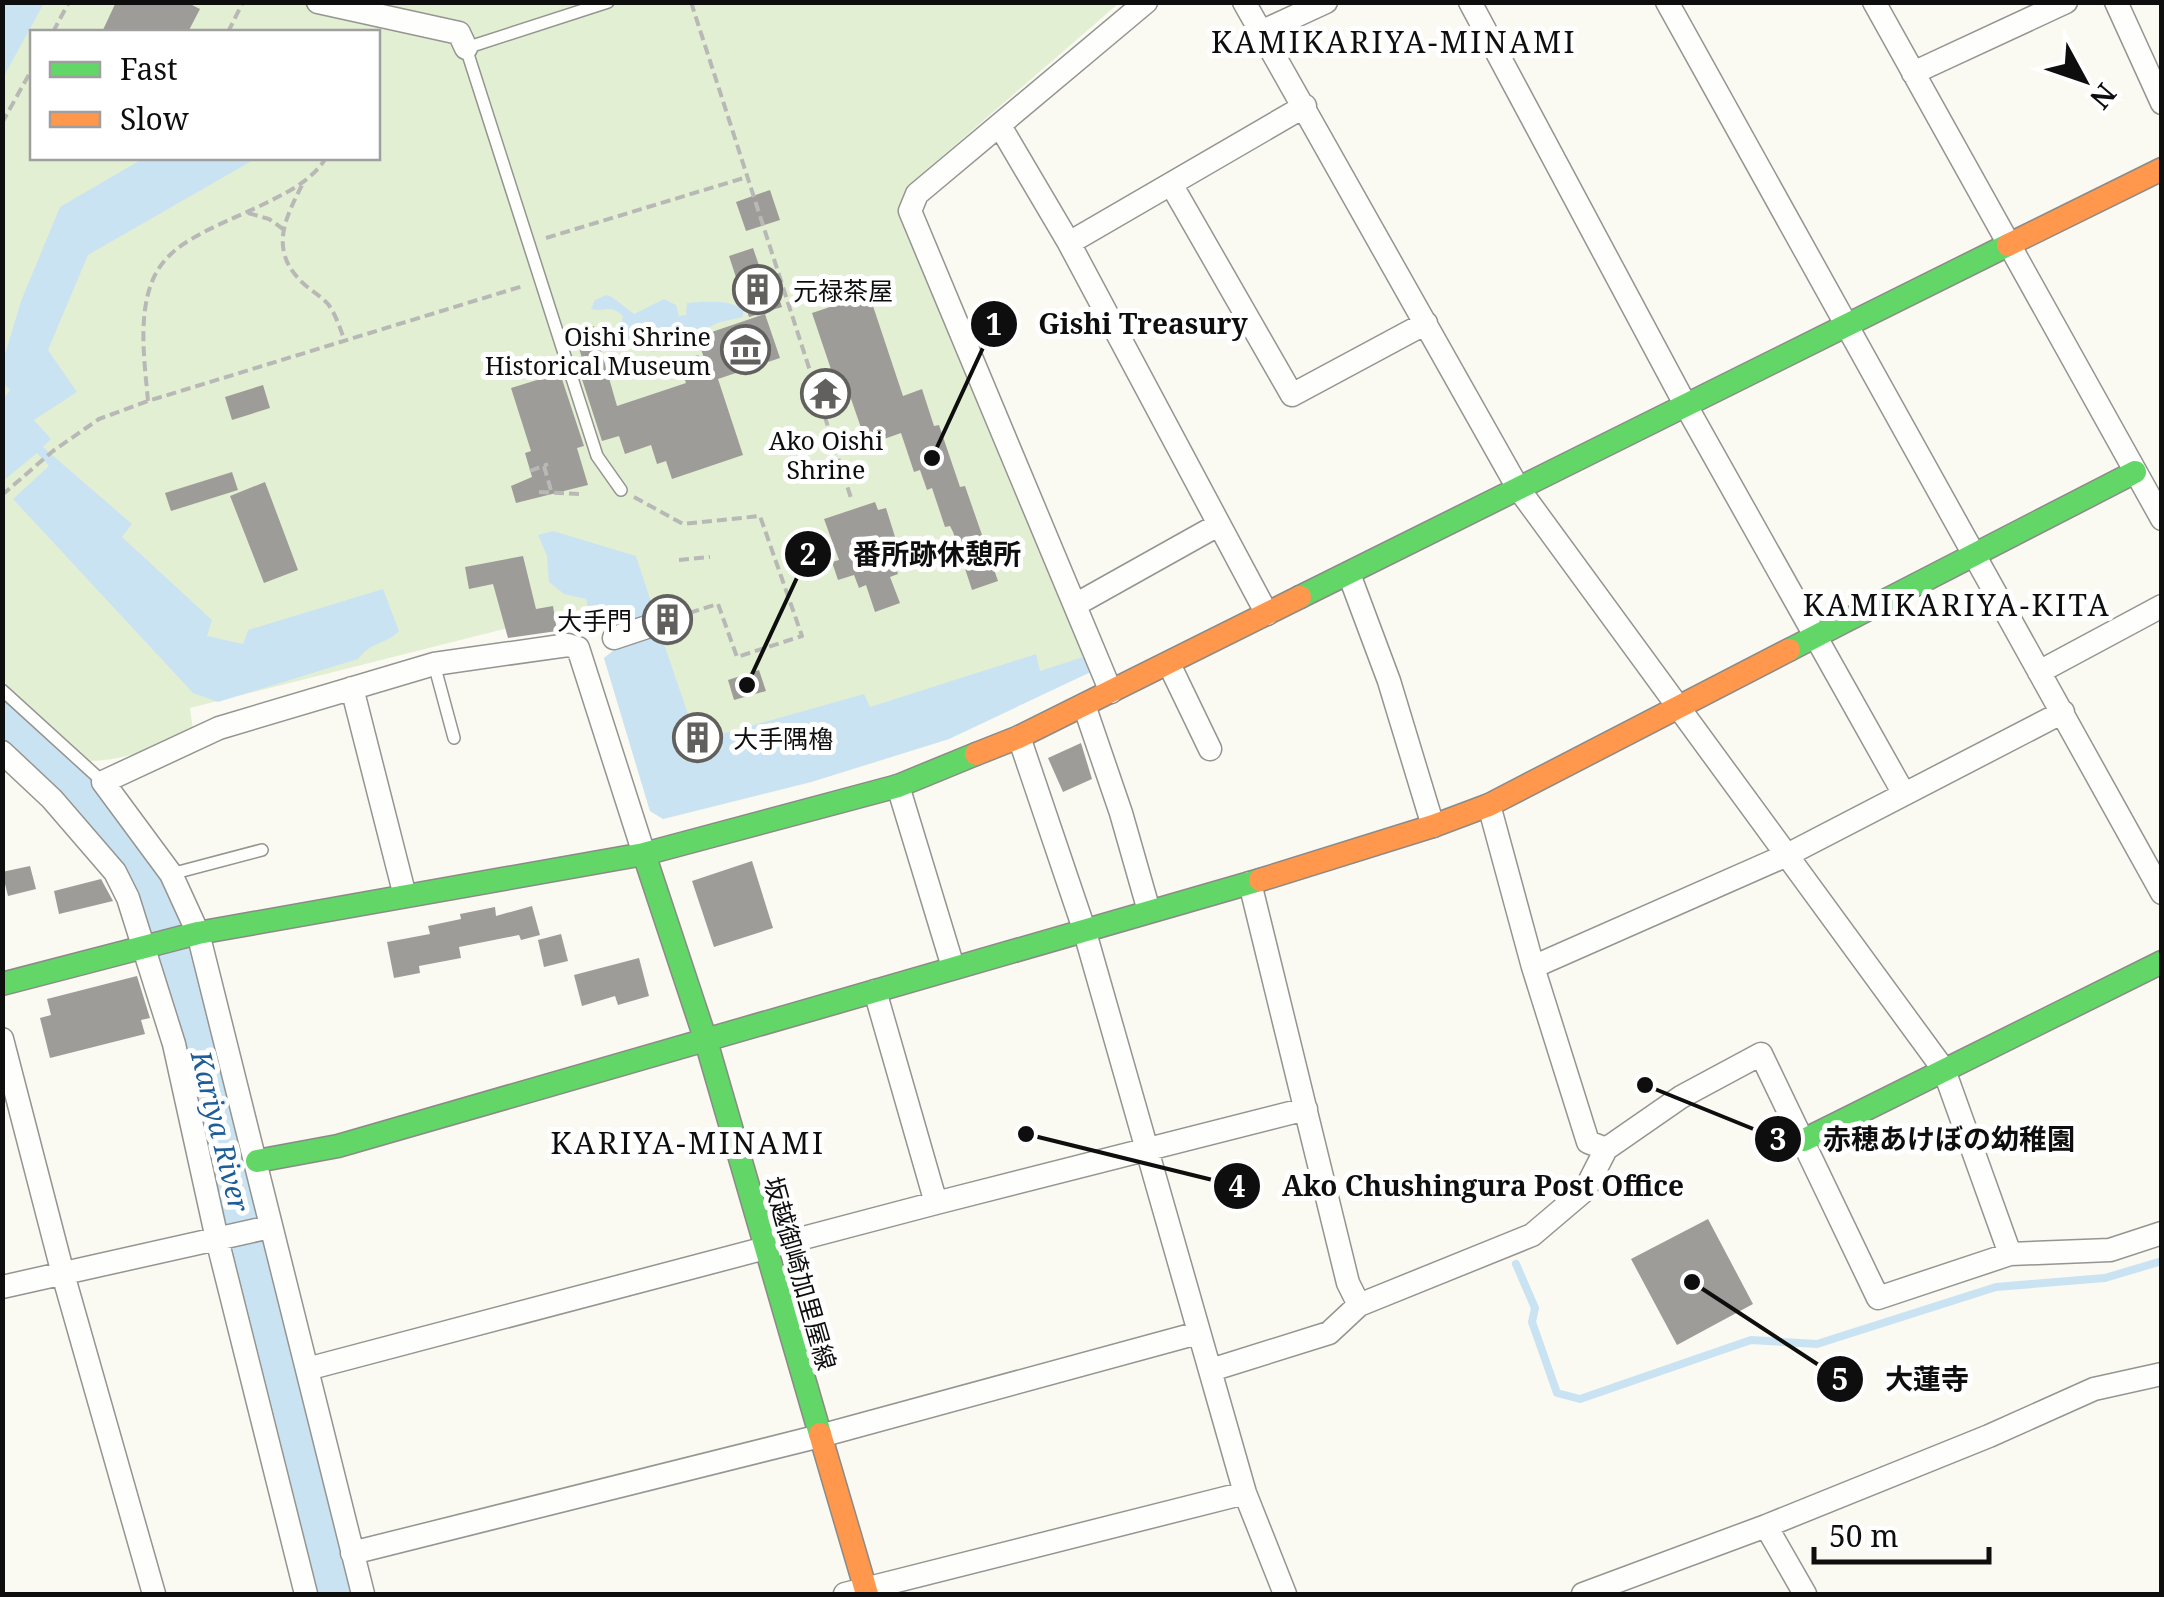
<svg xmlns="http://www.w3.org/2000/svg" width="2164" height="1597" font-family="'Noto Serif','Noto Sans JP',serif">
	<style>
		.green { fill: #e3efd3; fill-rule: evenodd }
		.water { fill: #cae3f3 }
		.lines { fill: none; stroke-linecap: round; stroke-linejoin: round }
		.stream { stroke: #cae3f3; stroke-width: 8 }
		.river { stroke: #cae3f3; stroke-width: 42 }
		.building { fill: #9e9c98 }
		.lane-casing { stroke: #949491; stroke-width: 14 }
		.street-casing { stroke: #949491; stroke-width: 25 }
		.fast-casing { stroke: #8b8a87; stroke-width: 25 }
		.slow-casing { stroke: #8b8a87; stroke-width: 25 }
		.path { stroke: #b8b8b6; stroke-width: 4; stroke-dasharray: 10 5; stroke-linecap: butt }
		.lane { stroke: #fefefd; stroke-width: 11 }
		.street { stroke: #fefefd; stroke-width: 22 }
		.fast { stroke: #63d668; stroke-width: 22 }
		.slow { stroke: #ff974d; stroke-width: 22 }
		.labels { text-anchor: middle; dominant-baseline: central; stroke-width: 10; stroke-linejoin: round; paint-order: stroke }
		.poi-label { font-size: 25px; fill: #0e0e0e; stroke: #fff; text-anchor: start }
		.street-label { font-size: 25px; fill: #0e0e0e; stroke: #fff }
		.water-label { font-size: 28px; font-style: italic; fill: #1d5e99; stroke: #fff }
		.quarter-label { font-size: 30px; letter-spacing: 2.5px; fill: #0e0e0e; stroke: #fff }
		.leader { fill: none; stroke: #0e0e0e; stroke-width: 4 }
		.callout-dot { fill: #0e0e0e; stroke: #fff; stroke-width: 4 }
		.mark-label { font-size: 30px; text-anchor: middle; font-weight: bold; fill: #fff }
		.callout-label { font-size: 28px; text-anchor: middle; font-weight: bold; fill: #0e0e0e; stroke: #fff; stroke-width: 10; stroke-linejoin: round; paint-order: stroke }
	</style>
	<rect width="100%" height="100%" fill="#faf9f2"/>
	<path class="green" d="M2 3H1119L908 186 900 217 1086 656 949 739 811 782 663 819 650 811 604 658 618 647 615 630 591 621 587 608 190 708 193 730C159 746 128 760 90 761L3 681ZM32 32H378V158H32Z"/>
	<path class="water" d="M3 2 44 3 3 78 2 3Z
		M144 158H257L88 255 48 350 77 392 34 420 51 439 43 447 132 524 122 537 212 620 207 636 243 644 248 630 383 589 399 631C386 645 373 640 358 659L218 702 193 693 13 499 49 466 37 453 3 481V399L10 390 3 383V361L21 301 60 207Z
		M606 295 612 297 634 314 664 299 676 305 679 316 686 315 687 303C705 302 730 299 743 310V317L720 322 698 332 689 331 686 326 679 327 680 337 654 352C639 349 626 342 620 327L623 316C608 303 606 313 591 309L595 300Z
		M553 531 636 556 652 605 658 604 660 610 649 613 656 636 668 632 671 641 664 644 691 723 674 728 683 761 723 748 718 735 864 694 870 707 1036 654 1040 671 1086 656 1093 671 949 739 811 782 663 819 650 811 604 658 618 647 615 630 591 621 586 599 564 594 549 582 547 556 538 535Z"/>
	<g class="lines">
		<path class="stream" d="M1516 1264 1535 1308 1532 1322 1557 1393 1580 1399 1751 1340 1817 1344 1996 1287 2105 1278 2162 1261"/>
		<path class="river" d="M2 719 97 816 144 881 182 974 336 1594"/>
	</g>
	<path class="building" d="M116 2H186L200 9 188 32H102Z
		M770 190 780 220 746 231 736 202Z
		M753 248 762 274 770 271 782 307 749 317 729 256Z
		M869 294 903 396 922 389 934 426 939 425 960 487 965 486 998 581 972 590 953 532 950 526 945 527 932 488 927 490 920 470 914 472 901 433 867 445 850 396 841 399 812 313Z
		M765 314 780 358 718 379 743 455 672 479 666 461 657 464 651 445 625 454 619 436 602 441 578 367 584 365 574 331 594 326 617 406 686 383 682 371 706 364 697 337Z
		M560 373 584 446 577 448 588 485 516 503 511 486 532 477 525 453 531 451 511 388Z
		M263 385 270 408 232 420 225 397Z
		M232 472 238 490 171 511 165 493Z
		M265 482 298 570 264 583 230 496Z
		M875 502 878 510 886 508 896 540 901 538 908 556 894 561 898 574 890 577 900 603 875 612 866 585 859 588 854 575 838 580 832 562 839 560 824 519Z
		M523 556 536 609 553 606 557 631 508 638 493 584 469 589 465 567Z
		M759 670 766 691 734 700 728 680Z
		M710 719 718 747 686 756 678 729Z
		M1081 743 1092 779 1063 792 1048 758Z
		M752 861 773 928 714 947 692 881Z
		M30 866 36 889 8 896 2 872Z
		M101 879 113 901 59 914 54 891Z
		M532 906 540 935 521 940 519 935 459 947 461 958 419 966 420 973 394 978 387 942 430 934 428 926 461 919 460 914 495 907 496 916Z
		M561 934 568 961 544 967 538 940Z
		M639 958 649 996 618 1005 615 996 582 1006 574 975Z
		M137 976 150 1018 141 1020 145 1034 50 1058 40 1018 51 1015 47 999Z
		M1708 1219 1753 1304 1677 1345 1631 1259Z"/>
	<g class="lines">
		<defs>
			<path id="lane" d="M608 2 466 48 597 456 621 490
				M434 664 454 738
				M2 690 103 782
				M171 874 262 850"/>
			<path id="street" d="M318 2 459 33 466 48
				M1244 2 1518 488 1944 1070 2010 1254
				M1470 2 1685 404 1904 794
				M1667 2 2162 893
				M1874 2 2162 519
				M2116 2 2162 103
				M1263 31 1326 2
				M1913 73 2066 2
				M1000 126 1069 243 1267 614
				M1171 184 1292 395 1426 323
				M1069 243 1305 106
				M1349 574 1389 681 1433 826
				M1075 605 1218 525
				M614 638 656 624
				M1169 664 1210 749
				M2039 672 2162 606
				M352 688 405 896
				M1111 692 910 211 917 194 1146 2
				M1084 705 1121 813 1149 911
				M1019 737 1084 929 1245 1493 1285 1594
				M2 752 52 799 115 872 128 898 174 1044 217 1239 306 1594
				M898 786 953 967
				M1489 805 1533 967 1588 1142 1606 1149
				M1250 883 1348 1283 1359 1305
				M1533 967 1787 855 2063 712
				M875 991 936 1203
				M2 1039 63 1274 154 1594
				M2 1287 270 1227
				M307 1369 936 1203 1306 1109
				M1211 1370 1329 1333 1359 1305 1532 1235 1585 1190 1606 1149 1681 1097 1761 1054 1878 1298 2010 1254 2110 1250 2162 1233
				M1766 1526 1805 1594
				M352 1553 820 1436 1198 1333
				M363 1594 198 933 171 874 103 782 219 728 434 664 568 645 578 648 644 854
				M845 1594 1245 1493
				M1583 1594 1766 1526 1989 1436 2094 1389 2162 1374"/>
			<path id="fast" d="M1300 597 2008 245
				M1789 650 2135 472
				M644 854 706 1041 820 1434
				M2 984 198 933 644 854 898 786 976 754
				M1804 1140 2162 962
				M257 1161 338 1146 1260 880"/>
			<path id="slow" d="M2008 245 2162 169
				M976 754 1019 737 1300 597
				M1260 880 1433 826 1489 805 1789 650
				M820 1434 867 1594"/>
		</defs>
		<use href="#lane" class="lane-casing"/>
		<use href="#street" class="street-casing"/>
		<use href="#fast" class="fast-casing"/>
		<use href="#slow" class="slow-casing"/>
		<path class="path" d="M691 2 851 498
			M53 32 69 2
			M228 32 243 2
			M2 123 32 69
			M302 185C286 217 270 247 298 278 306 288 319 294 328 304 335 313 340 328 344 339
			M248 213 269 219 283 229
			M546 238 747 177
			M623 374 659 363 699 357
			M148 401C144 355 133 288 171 254 193 233 238 217 266 203 290 191 311 181 326 158
			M544 466 552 494
			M530 471 548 464
			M539 492 580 494
			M2 495 53 451 99 419 148 401 523 286
			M634 497 683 524 760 516 802 636 737 657 718 604 679 616
			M679 560 710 557"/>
		<use href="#lane" class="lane"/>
		<use href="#street" class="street"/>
		<use href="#fast" class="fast"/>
		<use href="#slow" class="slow"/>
	</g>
	<defs>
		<symbol id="building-ring" viewBox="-11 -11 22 22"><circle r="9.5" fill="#fff" stroke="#61605e" stroke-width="1.5"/><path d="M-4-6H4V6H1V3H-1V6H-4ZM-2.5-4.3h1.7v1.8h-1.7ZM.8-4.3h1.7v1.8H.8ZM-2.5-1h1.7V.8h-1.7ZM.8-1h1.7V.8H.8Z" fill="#61605e"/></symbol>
		<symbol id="museum-ring" viewBox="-11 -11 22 22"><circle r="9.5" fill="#fff" stroke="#61605e" stroke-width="1.5"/><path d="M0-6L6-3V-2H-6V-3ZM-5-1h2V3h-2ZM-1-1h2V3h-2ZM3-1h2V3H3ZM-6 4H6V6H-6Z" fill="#61605e"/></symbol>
		<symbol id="temple-ring" viewBox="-11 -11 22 22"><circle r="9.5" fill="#fff" stroke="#61605e" stroke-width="1.5"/><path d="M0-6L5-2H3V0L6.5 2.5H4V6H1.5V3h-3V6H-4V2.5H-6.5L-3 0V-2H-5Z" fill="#61605e"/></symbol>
	</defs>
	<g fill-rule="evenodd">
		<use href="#building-ring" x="730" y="262" width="55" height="55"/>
		<use href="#museum-ring" x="718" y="322" width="55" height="55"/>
		<use href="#temple-ring" x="798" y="366" width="55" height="55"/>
		<use href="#building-ring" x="640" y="592" width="55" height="55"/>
		<use href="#building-ring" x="670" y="710" width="55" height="55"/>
	</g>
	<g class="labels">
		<g class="poi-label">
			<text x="793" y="290">元禄茶屋</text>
			<text x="711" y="336" text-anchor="end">Oishi Shrine<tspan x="711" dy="29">Historical Museum</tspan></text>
			<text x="826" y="440" text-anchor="middle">Ako Oishi<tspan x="826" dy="29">Shrine</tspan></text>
			<text x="632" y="620" text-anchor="end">大手門</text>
			<text x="733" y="738">大手隅櫓</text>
		</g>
		<g class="street-label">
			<text transform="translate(801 1273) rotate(74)">坂越御崎加里屋線</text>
		</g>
		<g class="water-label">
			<text transform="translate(221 1131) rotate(76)">Kariya River</text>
		</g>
		<g class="quarter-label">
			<text x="1394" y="41">KAMIKARIYA-MINAMI</text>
			<text x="1957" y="604">KAMIKARIYA-KITA</text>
			<text x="688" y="1142">KARIYA-MINAMI</text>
		</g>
	</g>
	<path class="leader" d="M932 458L994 324M747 685L808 554M1645 1085L1778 1139M1026 1134L1237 1186M1692 1282L1840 1379"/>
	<g class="callout-dot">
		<circle cx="932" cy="458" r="10"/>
		<circle cx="747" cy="685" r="10"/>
		<circle cx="1645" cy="1085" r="10"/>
		<circle cx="1026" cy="1134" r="10"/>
		<circle cx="1692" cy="1282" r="10"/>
		<circle cx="994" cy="324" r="25"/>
		<circle cx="808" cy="554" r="25"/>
		<circle cx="1778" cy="1139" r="25"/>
		<circle cx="1237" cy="1186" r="25"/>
		<circle cx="1840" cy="1379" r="25"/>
	</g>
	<g class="mark-label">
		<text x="994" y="335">1</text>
		<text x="808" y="565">2</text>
		<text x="1778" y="1150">3</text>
		<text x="1237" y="1197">4</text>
		<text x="1840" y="1390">5</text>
	</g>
	<g class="callout-label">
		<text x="1143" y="334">Gishi Treasury</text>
		<text x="937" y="564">番所跡休憩所</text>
		<text x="1949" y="1149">赤穂あけぼの幼稚園</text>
		<text x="1483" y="1196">Ako Chushingura Post Office</text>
		<text x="1927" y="1389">大蓮寺</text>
	</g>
	<rect width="2164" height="1597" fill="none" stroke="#0e0e0e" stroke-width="10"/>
	<rect x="30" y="30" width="350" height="130" fill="#ffffff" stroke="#9f9f9f" stroke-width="2.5"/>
	<rect x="50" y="62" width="50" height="15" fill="#63d668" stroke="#9f9f9f" stroke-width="2.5"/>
	<text x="120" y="80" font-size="30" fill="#0e0e0e">Fast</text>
	<rect x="50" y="112" width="50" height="15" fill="#ff974d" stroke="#9f9f9f" stroke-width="2.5"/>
	<text x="120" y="130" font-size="30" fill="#0e0e0e">Slow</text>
	<g transform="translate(2084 80) rotate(130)" stroke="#ffffff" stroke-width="8" paint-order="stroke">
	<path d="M0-8L18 38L0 25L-18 38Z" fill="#0e0e0e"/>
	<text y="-15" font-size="28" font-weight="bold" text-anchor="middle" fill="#0e0e0e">N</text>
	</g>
	<path d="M1814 1547v15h175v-15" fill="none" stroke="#0e0e0e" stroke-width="5"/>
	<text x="1829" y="1547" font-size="30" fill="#0e0e0e" stroke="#ffffff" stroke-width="8" paint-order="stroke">50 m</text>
</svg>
